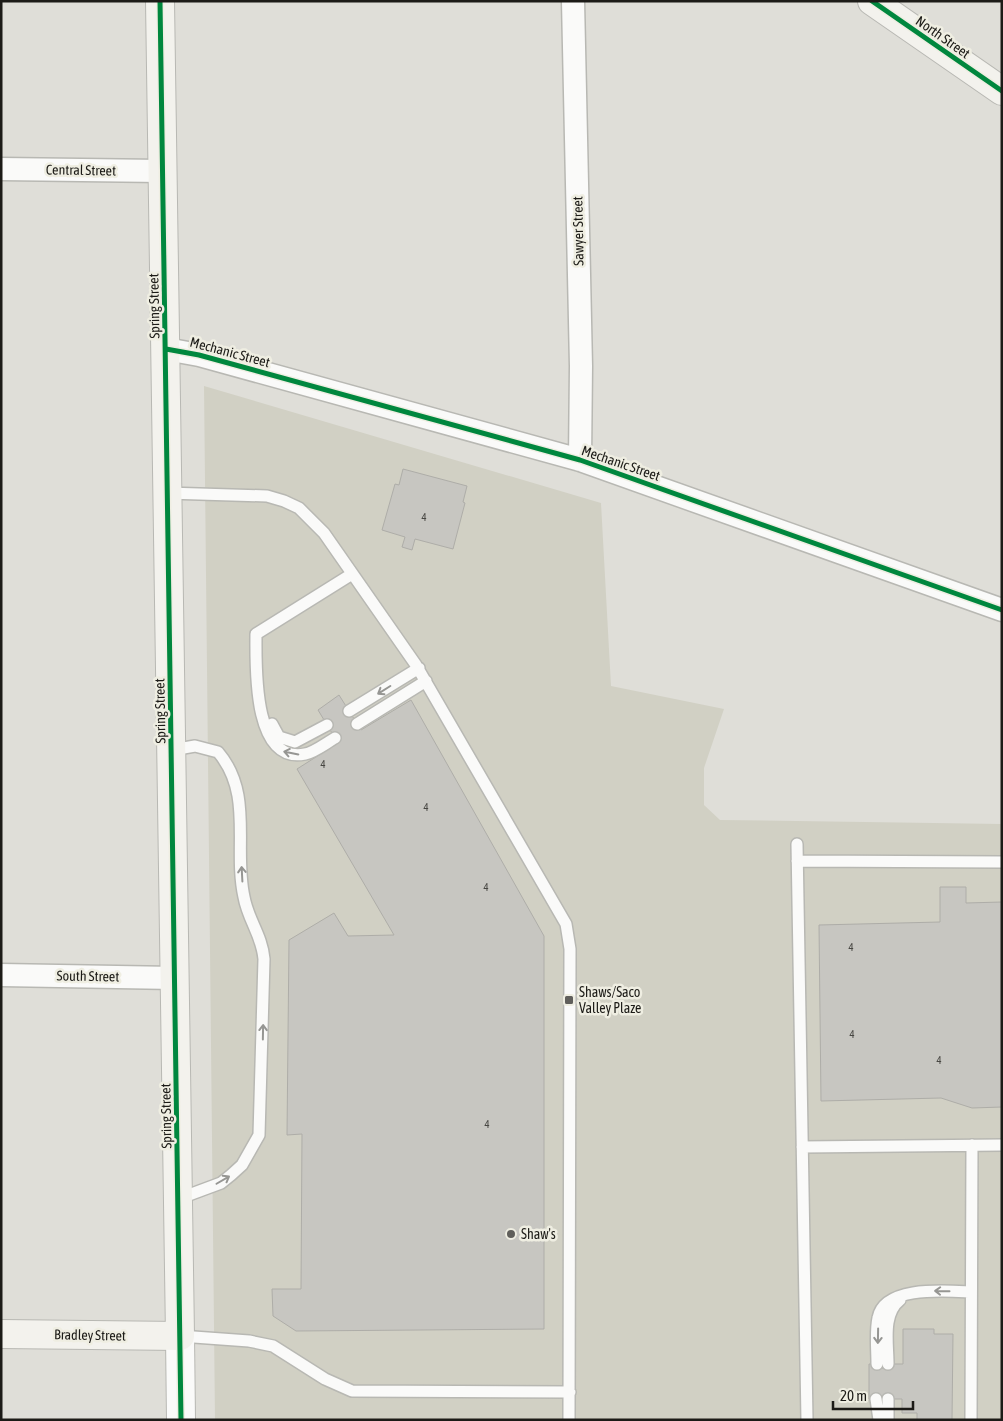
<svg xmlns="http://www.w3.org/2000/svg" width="1003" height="1421" font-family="'Asap Condensed',sans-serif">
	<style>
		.built { fill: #d1d0c4 }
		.building { fill: #c7c6c1; stroke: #aeada8 }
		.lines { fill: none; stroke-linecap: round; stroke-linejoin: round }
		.service-casing { stroke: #b8b8b3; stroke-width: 14 }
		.minor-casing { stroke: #b8b8b3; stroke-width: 25 }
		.tertiary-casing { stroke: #b8b8b3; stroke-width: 30 }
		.secondary-casing { stroke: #b8b8b3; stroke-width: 30 }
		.service { stroke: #fafaf9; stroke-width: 11 }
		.minor { stroke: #fafaf9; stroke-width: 22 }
		.tertiary { stroke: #fafaf9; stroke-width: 28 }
		.secondary { stroke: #f3f2ed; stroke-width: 28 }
		.cycleway-casing { stroke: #efeee2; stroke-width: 8 }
		.cycleway { stroke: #00873e; stroke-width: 5 }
		.oneway { stroke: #969693 }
		.poi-dot { fill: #605f5b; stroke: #efeee2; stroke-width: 2 }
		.labels { text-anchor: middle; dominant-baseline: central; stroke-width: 5; stroke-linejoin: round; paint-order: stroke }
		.number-label { font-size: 11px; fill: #474642 }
		.street-label { font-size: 14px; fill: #1c1b17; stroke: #efeee2 }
		.poi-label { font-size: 14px; fill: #1c1b17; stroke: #efeee2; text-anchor: start }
	</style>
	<rect width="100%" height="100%" fill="#dfded8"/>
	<path class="built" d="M204 386 601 503 611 686 724 709 704 768V805L720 820 1002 824V1420H215Z"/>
	<path class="building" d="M403 469 467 486 463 502 465 503 453 549 415 539 412 550 402 547 405 537 382 530 395 484 399 485Z
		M339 695 361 730 411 700 544 936V1329L296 1331 273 1316 272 1289H301L302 1134 287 1135 289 940 334 913 348 936 394 935 297 769 338 743 318 710Z
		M940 887H966V903L1002 902V1107L972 1108 941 1098 821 1101 819 925 940 922Z
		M903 1329H934V1334H953L952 1420H917V1413H902V1399H869V1364H903Z"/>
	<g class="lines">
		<defs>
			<path id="service" d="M167 493 267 496 284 501 299 508 324 533 416 665 566 924 570 949 569 1420
				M349 711 419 668
				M272 724 279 737 295 742 327 725
				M357 724 426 681
				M335 738C326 743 315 752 305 754 252 765 256 664 256 634L352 574
				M172 750 195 746 218 752C254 794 233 848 244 897 248 920 262 935 264 959L259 1135 242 1165 231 1175 221 1183 178 1199
				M797 844 807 1420
				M797 861 1002 862
				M802 1147 1002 1145
				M180 1336 249 1341 273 1346 325 1379 352 1391 570 1392
				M877 1364C877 1349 875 1332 878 1318 884 1285 947 1291 971 1292
				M888 1364C888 1343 882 1314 900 1300
				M876 1399 879 1420
				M888 1399V1420
				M971 1420 972 1145"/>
			<path id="minor" d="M573 1 581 366 580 460
				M1 169 162 171
				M166 349 199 355 580 460 1002 610
				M1 975 175 978"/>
			<path id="tertiary" d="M180 1336 181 1420"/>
			<path id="secondary" d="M872 1 1002 91
				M1 1334 180 1336 160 1"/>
		</defs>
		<use href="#service" class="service-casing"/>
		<use href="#minor" class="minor-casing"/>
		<use href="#tertiary" class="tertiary-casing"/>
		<use href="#secondary" class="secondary-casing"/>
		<use href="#service" class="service"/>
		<use href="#minor" class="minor"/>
		<use href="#tertiary" class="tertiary"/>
		<use href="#secondary" class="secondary"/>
		<defs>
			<path id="cycleway" d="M160 1 181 1420
				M872 1 1002 91
				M166 349 199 355 580 460 1002 610"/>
		</defs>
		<use href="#cycleway" class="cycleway-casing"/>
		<use href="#cycleway" class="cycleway"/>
	</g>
	<defs><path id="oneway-shaft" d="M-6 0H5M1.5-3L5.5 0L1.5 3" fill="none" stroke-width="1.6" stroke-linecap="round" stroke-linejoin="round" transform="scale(1.25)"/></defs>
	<g class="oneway">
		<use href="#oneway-shaft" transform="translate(384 690) rotate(148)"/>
		<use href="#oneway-shaft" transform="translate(291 753) rotate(-169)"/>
		<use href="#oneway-shaft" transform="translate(242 874) rotate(-93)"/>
		<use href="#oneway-shaft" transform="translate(263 1032) rotate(-89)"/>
		<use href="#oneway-shaft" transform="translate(223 1180) rotate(-30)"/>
		<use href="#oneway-shaft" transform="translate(942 1291) rotate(-179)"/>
		<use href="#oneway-shaft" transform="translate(878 1336) rotate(91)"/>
	</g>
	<g class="poi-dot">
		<rect x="564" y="995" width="10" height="10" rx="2.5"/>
		<circle cx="511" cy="1234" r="5"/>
	</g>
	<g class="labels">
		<g class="number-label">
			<text x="424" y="517">4</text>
			<text x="323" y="764">4</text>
			<text x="426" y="807">4</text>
			<text x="486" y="887">4</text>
			<text x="851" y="947">4</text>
			<text x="852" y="1034">4</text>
			<text x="939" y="1060">4</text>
			<text x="487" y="1124">4</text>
		</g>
		<g class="street-label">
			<text transform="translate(943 37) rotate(35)">North Street</text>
			<text transform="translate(81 170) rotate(1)">Central Street</text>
			<text transform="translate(578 231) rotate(-91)">Sawyer Street</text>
			<text transform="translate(154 306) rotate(-91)">Spring Street</text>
			<text transform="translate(230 352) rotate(15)">Mechanic Street</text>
			<text transform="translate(621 463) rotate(19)">Mechanic Street</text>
			<text transform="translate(160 711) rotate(-91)">Spring Street</text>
			<text transform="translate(88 976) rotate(1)">South Street</text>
			<text transform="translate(166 1116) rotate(-91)">Spring Street</text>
			<text transform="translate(90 1335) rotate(1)">Bradley Street</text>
		</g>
		<g class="poi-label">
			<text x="579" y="992">Shaws/Saco<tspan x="579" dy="16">Valley Plaze</tspan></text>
			<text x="521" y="1234">Shaw's</text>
		</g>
	</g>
	<rect width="1003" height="1421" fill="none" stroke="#1c1b17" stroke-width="5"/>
	<path d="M833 1401v8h80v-8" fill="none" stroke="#1c1b17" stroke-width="2.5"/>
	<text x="840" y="1401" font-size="15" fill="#1c1b17" stroke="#efeee2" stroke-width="4" paint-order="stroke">20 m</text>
</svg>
